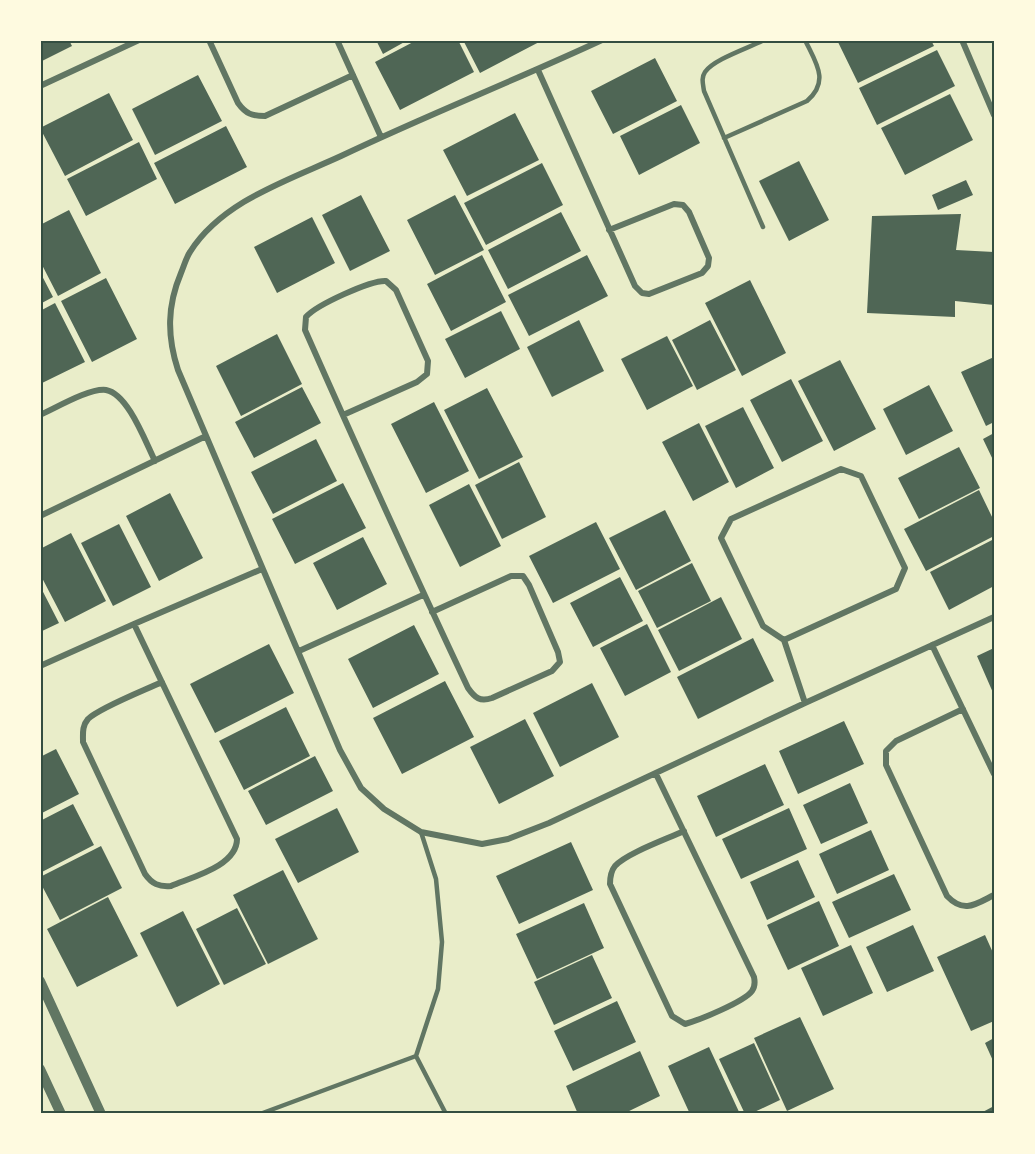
<svg xmlns="http://www.w3.org/2000/svg" width="1035" height="1154" font-family="'Archivo Narrow',sans-serif">
	<style>
		.building { fill: #4f6655 }
		.lines { fill: none; stroke-linecap: round; stroke-linejoin: round }
		.service { stroke: #617663; stroke-width: 4.5 }
		.minor { stroke: #617663; stroke-width: 6 }
		.tertiary { stroke: #617663; stroke-width: 10 }
		.neatline { fill: none; stroke: #344e41; stroke-width: 2 }
	</style>
	<rect width="100%" height="100%" fill="#e9edc9"/>
	<path class="building" d="M40 40H69L72 46 40 62Z
		M376 40H408L383 54Z
		M417 40H458L474 72 400 110 375 62Z
		M463 40H543L480 73Z
		M837 40H931L934 46 858 83Z
		M937 50 955 86 877 125 859 88Z
		M655 58 677 101 613 134 591 91Z
		M198 75 222 121 155 155 132 109Z
		M109 93 133 140 65 176 40 128Z
		M950 94 973 140 905 175 881 128Z
		M681 105 700 143 639 175 620 136Z
		M515 113 539 160 467 196 443 150Z
		M226 126 247 167 175 204 154 163Z
		M139 142 157 179 86 216 67 179Z
		M799 161 829 220 789 241 759 181Z
		M542 163 563 205 486 245 464 203Z
		M966 180 973 195 938 210 932 195Z
		M361 195 390 251 350 271 322 215Z
		M455 195 484 250 435 275 407 220Z
		M69 210 101 273 58 296 40 261V225Z
		M561 212 581 251 508 289 488 250Z
		M961 214 956 250 994 252V305L955 301V317L867 313 872 216Z
		M312 217 335 263 277 293 254 247Z
		M482 255 506 302 451 331 427 284Z
		M587 255 608 296 529 336 508 295Z
		M40 272 53 297 40 304Z
		M106 278 137 339 92 362 61 301Z
		M750 280 786 353 742 376 705 303Z
		M55 303 85 362 40 384V311Z
		M501 311 520 349 465 378 445 339Z
		M579 320 604 371 552 397 527 347Z
		M710 320 736 370 697 390 672 340Z
		M277 334 302 384 241 416 216 366Z
		M667 336 693 386 647 410 621 359Z
		M994 357V422L986 426 961 372Z
		M840 360 876 429 834 451 798 381Z
		M791 379 823 441 782 462 750 400Z
		M929 385 953 431 906 455 883 409Z
		M302 387 321 423 254 458 235 422Z
		M487 388 523 457 479 479 444 410Z
		M434 402 469 471 426 493 391 424Z
		M743 407 774 468 736 488 705 426Z
		M699 423 729 482 693 501 662 442Z
		M994 433V462L983 439Z
		M316 439 337 481 273 514 251 472Z
		M959 447 980 488 919 519 898 478Z
		M519 462 546 517 502 539 475 485Z
		M343 483 366 528 295 564 272 519Z
		M469 484 501 546 460 567 429 505Z
		M979 490 994 521V536L926 571 904 529Z
		M170 493 203 558 159 581 126 516Z
		M665 510 691 561 636 590 609 538Z
		M596 522 620 569 553 603 529 556Z
		M119 524 151 587 113 606 81 543Z
		M71 533 106 601 65 622 40 574V549Z
		M363 537 387 584 337 610 313 563Z
		M994 539V586L949 610 930 572Z
		M692 563 711 601 657 628 638 591Z
		M620 577 643 621 593 647 570 603Z
		M40 586 59 623 40 632Z
		M721 597 742 639 679 671 658 630Z
		M647 624 671 672 625 696 600 648Z
		M414 625 439 674 373 708 348 659Z
		M753 638 774 681 698 719 677 677Z
		M269 644 294 693 215 733 190 684Z
		M994 648V695L977 656Z
		M445 681 474 737 402 774 373 718Z
		M592 683 619 737 560 767 533 713Z
		M286 707 310 756 244 790 219 741Z
		M525 719 554 776 499 804 470 747Z
		M844 721 864 764 798 794 779 751Z
		M56 749 79 794 40 814V757Z
		M315 756 333 791 266 825 248 791Z
		M765 764 784 805 716 837 697 796Z
		M850 783 868 823 821 844 803 805Z
		M73 804 94 845 40 873V821Z
		M337 808 359 852 298 883 275 839Z
		M789 808 807 849 741 879 722 839Z
		M871 830 889 870 837 894 819 854Z
		M571 842 593 890 519 924 496 876Z
		M101 846 122 888 60 920 40 882V877Z
		M798 860 815 897 767 920 750 882Z
		M283 870 318 939 268 964 233 895Z
		M894 874 911 910 849 938 832 902Z
		M108 897 138 956 77 987 47 929Z
		M819 901 839 946 788 970 767 925Z
		M584 903 604 948 537 979 516 934Z
		M237 908 266 964 224 985 196 929Z
		M183 911 220 984 177 1007 140 933Z
		M913 925 934 971 887 992 866 947Z
		M985 935 994 955V1021L971 1031 937 957Z
		M851 945 873 993 823 1016 801 968Z
		M592 955 612 998 554 1025 534 982Z
		M617 1001 636 1042 573 1071 554 1031Z
		M800 1017 834 1089 787 1111 754 1038Z
		M994 1038V1063L985 1043Z
		M754 1043 780 1100 750 1114H745L719 1059Z
		M709 1047 740 1114H690L668 1066Z
		M640 1051 660 1096 623 1114H578L566 1086Z
		M994 1106V1114H979Z"/>
	<g class="lines">
		<path class="service" d="M724 138 807 101C830 81 816 63 805 40
			M763 227 704 91C703 84 701 78 705 72 714 59 749 48 764 40
			M416 1056 438 989 442 942 436 879 421 832
			M260 1114 416 1056 446 1114"/>
		<path class="minor" d="M209 40 238 103C246 114 252 116 265 116L353 75
			M337 40 381 137
			M602 40C516 80 427 115 341 156 289 180 222 201 190 252 186 258 184 266 181 273 167 306 167 336 178 370L340 750 361 788 384 809 421 832 482 844 508 839 549 823 805 703 994 617
			M962 40 994 115
			M538 70 635 286 642 293 649 294 702 273 708 266 709 258 689 212 683 205 674 204 609 230
			M40 86 139 40
			M40 415C56 408 89 388 106 390 128 394 145 441 155 461
			M343 415 417 382 427 374 428 361 396 290 386 281C371 280 316 305 306 317L305 330C358 450 412 569 468 688 475 698 480 702 492 698L552 671 560 662 558 652 529 585 523 576H511L432 612
			M40 516 206 436
			M134 624 237 839C237 866 192 877 171 886 159 887 152 884 145 874L83 742C83 733 82 726 88 719 99 708 145 690 162 682
			M784 640 896 589 905 568 861 476 841 469 731 519 721 538 763 626 784 640 805 703
			M932 645 994 774
			M299 651 423 595
			M40 666 134 624 262 569
			M963 709 896 741 886 751V765L947 896C964 914 976 904 994 895
			M656 774 754 977C755 982 755 987 752 991 744 1002 699 1020 685 1024L672 1016 610 884C610 877 611 871 615 866 627 853 667 839 684 831"/>
		<path class="tertiary" d="M40 981 101 1114
			M40 1069 61 1114"/>
	</g>
	<rect width="1035" height="1154" fill="none" stroke="#fefae0" stroke-width="84"/>
	<rect x="42" y="42" width="951" height="1070" class="neatline"/>
</svg>
